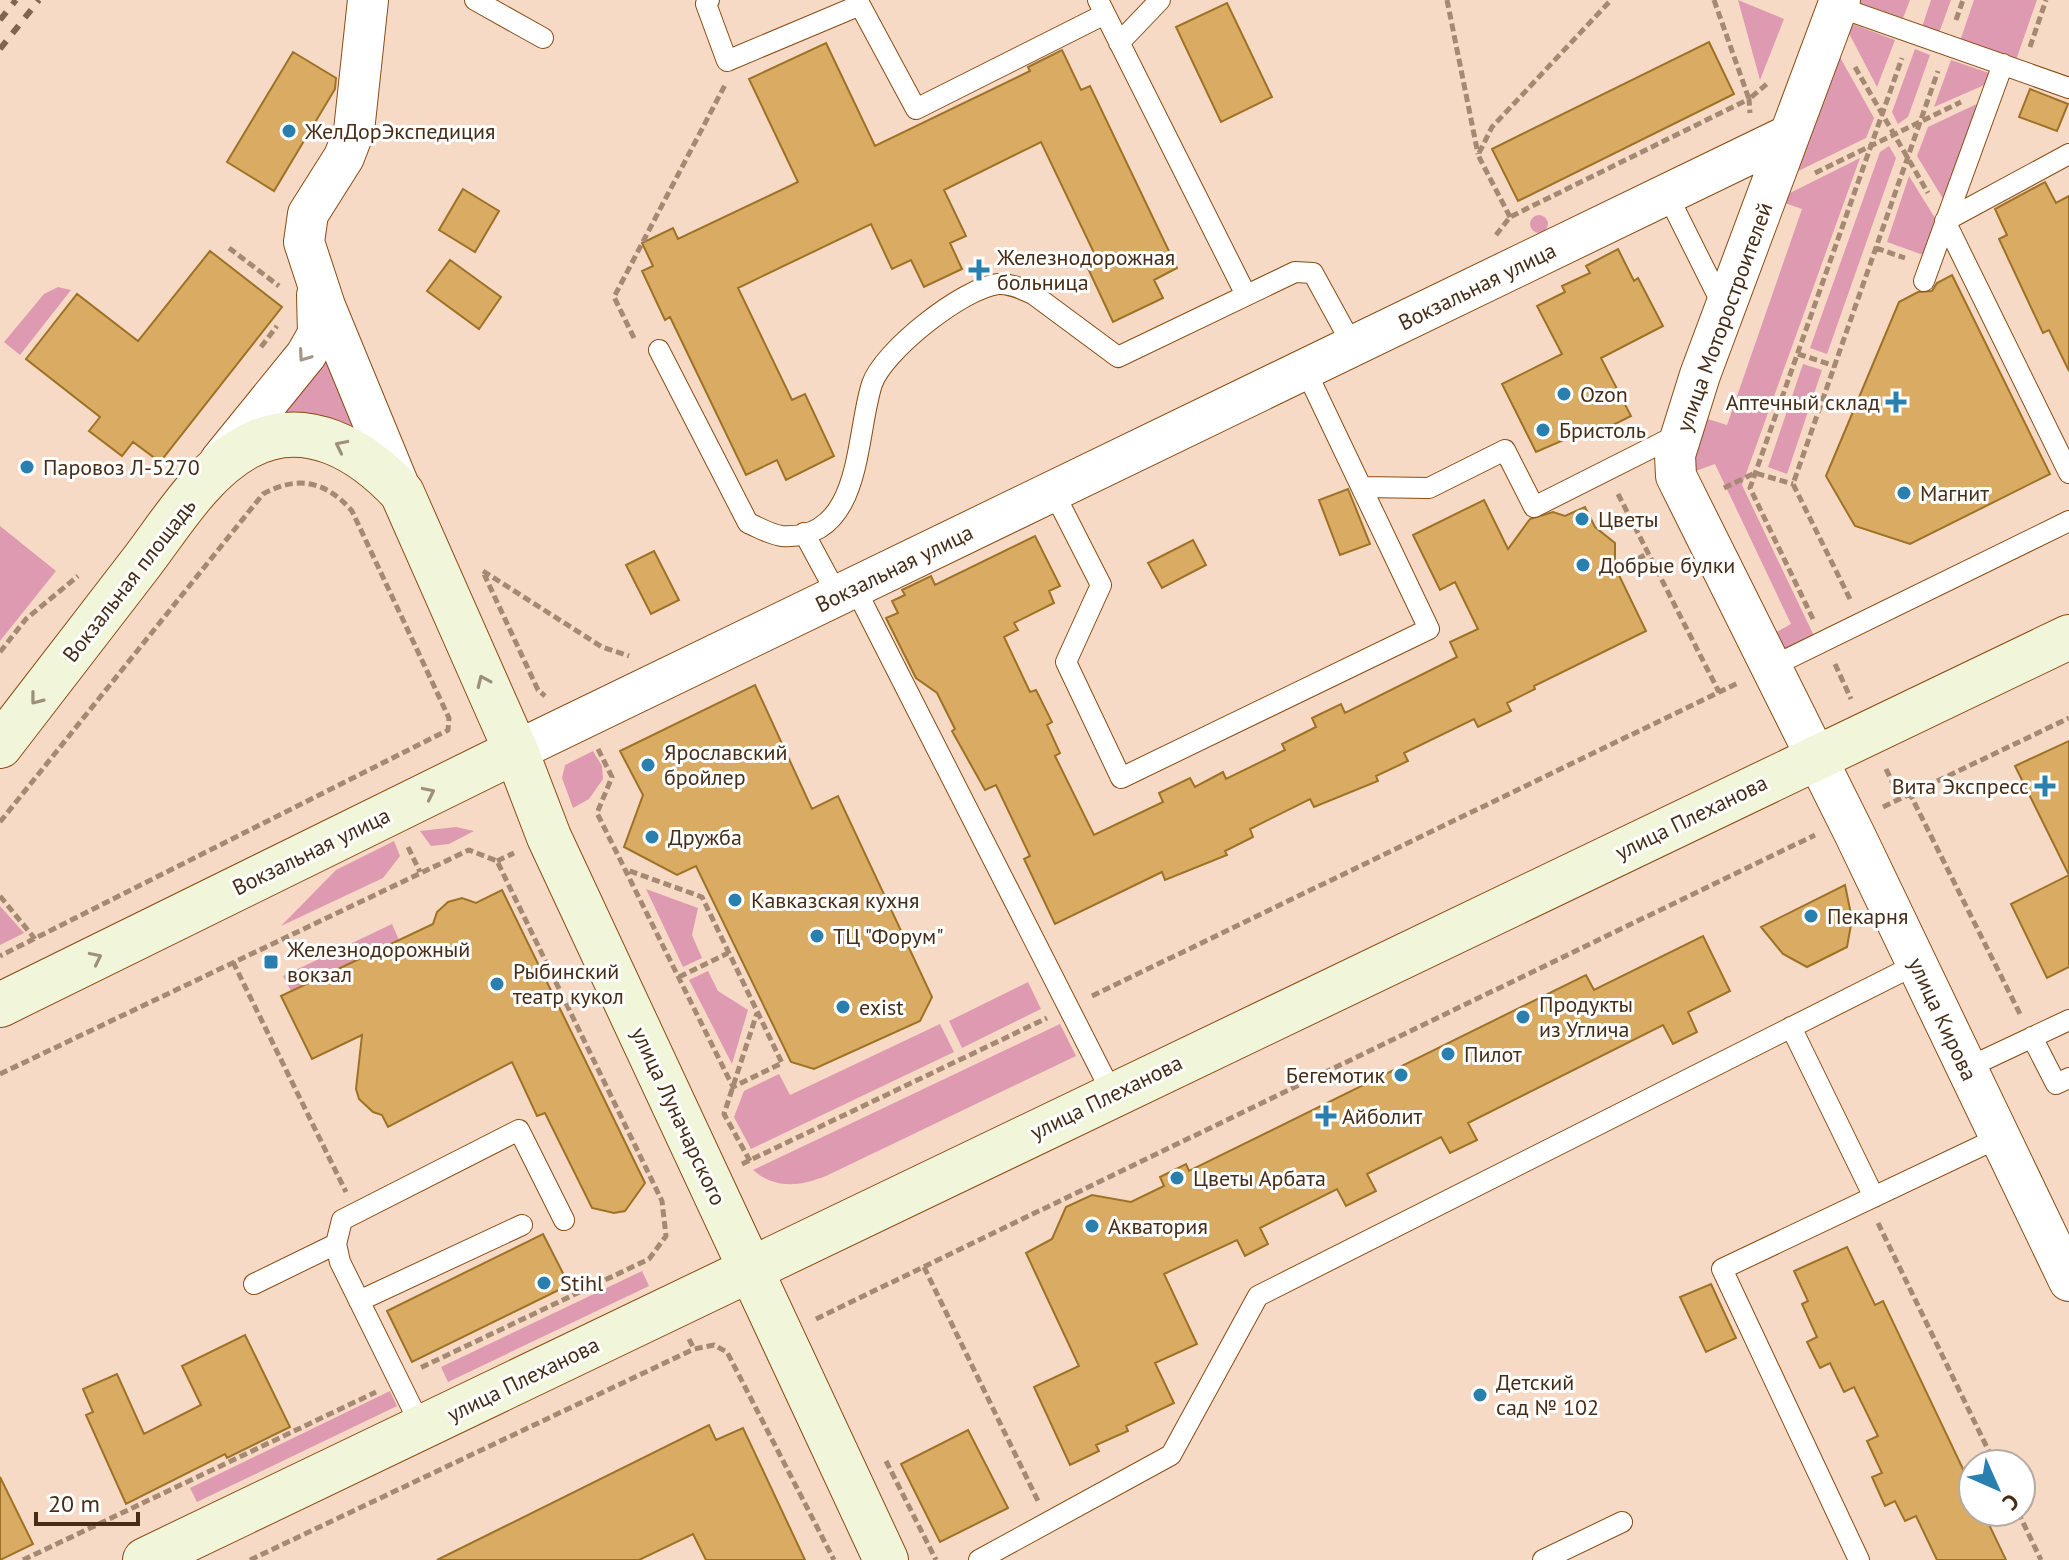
<svg xmlns="http://www.w3.org/2000/svg" width="2069" height="1560" font-family="'PT Sans',sans-serif">
	<style>
		.green { fill: #de9ab1 }
		.building { fill: #daac63; stroke: #9e7226; stroke-width: 2 }
		.lines { fill: none; stroke-linecap: round; stroke-linejoin: round }
		.lane-casing { stroke: #894c14; stroke-width: 22 }
		.street-casing { stroke: #894c14; stroke-width: 42 }
		.secondary-casing { stroke: #894c14; stroke-width: 46 }
		.path { stroke: #a58973; stroke-width: 5; stroke-dasharray: 8 4; stroke-linecap: butt }
		.lane { stroke: #fff; stroke-width: 20 }
		.street { stroke: #fff; stroke-width: 40 }
		.secondary { stroke: #f1f5da; stroke-width: 44 }
		.rail { stroke: #80644f; stroke-width: 6; stroke-dasharray: 10 10; stroke-linecap: butt }
		.oneway { stroke: #a3968a }
		.oneway2 { stroke: #9c9078 }
		.poi-dot { fill: #2980af; stroke: #fff; stroke-width: 3 }
		.labels { text-anchor: middle; dominant-baseline: central; stroke-width: 6; stroke-linejoin: round; paint-order: stroke }
		.poi-label { font-size: 22px; fill: #472c16; stroke: #fff; text-anchor: start }
		.street-label { font-size: 22px; fill: #472c16; stroke: #fff }
	</style>
	<rect width="100%" height="100%" fill="#f7dac5"/>
	<path class="green" d="M1738 0 1784 19 1760 80Z
		M1851 0H1910L1903 18Z
		M1931 0H1951L1939 33 1922 27Z
		M1974 0H2037L2016 60 1960 41Z
		M1842 20 1895 40 1877 87Z
		M1915 49 1930 55 1908 117 1898 124 1892 112Z
		M1836 50 1874 118 1866 138 1786 177Z
		M1951 60 1992 74 1989 83 1934 107Z
		M1983 101 1945 202 1917 156 1928 127Z
		M1889 146 1896 158 1827 354 1810 348 1880 152Z
		M1860 158 1742 485 1814 636 1781 652 1773 634 1791 624 1715 464 1693 472 1701 417 1727 425 1802 209 1776 200Z
		M1909 176 1938 223 1926 256 1887 242Z
		M1530 224a9 9 0 1 1 18 0a9 9 0 1 1-18 0Z
		M58 287 71 290 20 355 4 342 44 294Z
		M332 352 367 431 335 421 272 427Z
		M1803 364 1822 370 1787 474 1768 467Z
		M0 526 56 571 0 641Z
		M593 751 602 766 603 779 589 799 573 808 562 778 565 765Z
		M456 827 474 831 449 844 431 846 420 831Z
		M394 841 400 856 383 878 281 926 336 870Z
		M646 889 698 908 692 935 702 958 683 967Z
		M0 906 24 933 0 945Z
		M392 924 399 940 291 991 283 976Z
		M708 971 718 991 748 1010 732 1064 689 980Z
		M1028 982 1041 1009 962 1048 949 1021Z
		M940 1024 954 1052 751 1149 734 1117 744 1091 779 1074 790 1095Z
		M1060 1024 1076 1056 826 1176C800 1186 776 1190 753 1170Z
		M642 1271 649 1286 448 1382 441 1367Z
		M390 1391 397 1406 197 1502 190 1488Z"/>
	<path class="building" d="M1227 3 1272 97 1221 122 1176 27Z
		M1709 42 1734 94 1518 201 1492 149Z
		M826 43 875 146 1030 71 1028 67 1062 50 1081 90 1090 86 1177 268 1154 280 1163 298 1113 322 1085 262 1096 257 1041 142 944 190 966 236 950 243 962 269 924 287 911 260 892 269 871 224 738 288 792 400 805 394 834 456 786 480 777 460 746 475 670 317 665 320 642 271 653 266 642 243 673 228 678 239 798 182 749 79Z
		M293 52 336 78 335 89 274 191 227 162Z
		M2030 89 2068 104 2057 131 2019 117Z
		M2045 182 2056 203 2069 196V371L2049 330 2043 333 1999 239 2007 235 1995 209Z
		M463 189 499 211 475 252 439 230Z
		M1618 249 1634 281 1638 278 1663 326 1601 358 1631 416 1599 432 1596 426 1536 452 1502 384 1562 354 1537 306 1565 292 1562 286 1590 273 1586 266Z
		M210 251 282 307 160 462 133 442 122 456 89 431 100 417 26 359 77 294 138 341Z
		M450 260 501 297 479 329 427 291Z
		M1952 275 2050 474 1910 544 1855 526 1826 476 1899 302 1918 292 1932 291 1937 283Z
		M1348 489 1370 544 1340 555 1319 500Z
		M1484 500 1508 549 1530 519 1553 512 1565 516 1585 507 1595 527 1615 543V567L1646 631 1534 686 1535 689 1507 703 1511 711 1478 727 1474 719 1404 753 1408 761 1376 776 1378 781 1314 807 1310 799 1250 829 1253 837 1225 851 1227 855 1165 880 1162 872 1055 924 1024 859 1030 856 996 785 985 790 952 731 955 729 937 693 916 678 886 618 898 613 892 601 905 595 902 590 931 576 935 585 1035 536 1060 586 1049 591 1054 603 1014 623 1018 630 1004 637 1030 692 1036 690 1052 722 1047 725 1060 753 1055 756 1094 835 1163 802 1159 793 1190 778 1195 787 1223 772 1226 779 1285 750 1282 744 1316 727 1312 718 1341 704 1345 713 1457 657 1450 642 1478 629 1455 582 1440 590 1413 535Z
		M1193 540 1206 565 1162 588 1148 563Z
		M654 551 679 600 651 614 626 565Z
		M755 685 812 809 838 796 932 997 920 1021 814 1069 791 1062 696 866 677 875 624 847 643 795 620 751Z
		M2069 741V875L2015 766Z
		M2069 875V967L2047 978 2011 904Z
		M1845 885 1852 919 1847 947 1807 967 1783 954 1761 927Z
		M502 890 645 1183 625 1211 614 1213 592 1208 545 1113 537 1116 512 1062 388 1127 382 1115 373 1112 359 1099 356 1089 362 1035 312 1059 281 996 433 924 437 912 448 902 462 898 476 903Z
		M1703 936 1730 991 1688 1012 1697 1032 1673 1044 1663 1025 1468 1123 1477 1140 1450 1153 1441 1137 1367 1174 1376 1191 1346 1206 1337 1189 1260 1228 1268 1244 1245 1256 1237 1240 1164 1274 1197 1344 1155 1363 1174 1403 1126 1426 1128 1431 1096 1445 1099 1451 1070 1465 1034 1387 1079 1366 1026 1253 1052 1239 1066 1207 1092 1195 1131 1202 1164 1186 1160 1177 1186 1164 1189 1171 1586 975 1594 990Z
		M543 1234 569 1285 412 1362 387 1311Z
		M1847 1247 1875 1305 1883 1301 1973 1490V1512H1983L2006 1560H1937L1916 1516 1905 1521 1895 1501 1885 1506 1872 1477 1882 1473 1867 1441 1878 1436 1854 1387 1844 1392 1830 1363 1820 1368 1807 1342 1817 1337 1802 1304 1808 1301 1794 1271Z
		M1711 1284 1736 1338 1706 1352 1680 1297Z
		M245 1335 290 1427 227 1458 225 1454 126 1504 86 1415 93 1412 83 1389 117 1374 144 1434 201 1405 182 1366Z
		M709 1425 716 1440 743 1428 805 1560H706L693 1534 639 1560H437Z
		M968 1430 1008 1508 940 1542 901 1464Z
		M0 1477 33 1544 0 1560Z"/>
	<g class="lines">
		<defs>
			<path id="lane" d="M475 0 543 38
				M709 0 706 4 727 61 860 5 916 109 1105 14
				M1098 0 1246 295
				M1833 5 2069 88
				M1119 43 1160 0
				M2069 154 1945 221 2069 473
				M1667 194 1724 308
				M1924 281 2003 64
				M659 350 748 523C758 527 771 535 782 536 863 541 855 436 872 384 883 351 963 288 998 284 1010 283 1022 289 1033 294L1118 357 1295 272 1313 273 1353 346
				M1363 487 1429 488 1505 450 1534 507 1681 433
				M1053 491 1101 585 1066 662 1121 778 1429 629 1305 369
				M804 533 838 596
				M855 588 1112 1093
				M1771 667 2069 521
				M1791 1027 1874 1197
				M2032 1037 2056 1084 2069 1078
				M1967 1068 2069 1020
				M254 1284 336 1244
				M359 1301 522 1225
				M422 1428 340 1262 336 1244 342 1220 519 1130 564 1220
				M979 1560 1171 1455 1258 1296 1917 964
				M1543 1560 1622 1522
				M1859 1560 1722 1269 2000 1137"/>
			<path id="street" d="M368 0 354 131 344 157 308 214 304 242 325 306 402 493
				M1840 0 1700 375 1675 455 1676 476 1855 835 2069 1281
				M220 461 306 355 318 334 317 295
				M516 751 1789 135"/>
			<path id="secondary" d="M0 746C47 685 94 624 141 563 171 524 202 471 247 447 305 415 362 450 402 493L516 751 549 837 886 1560
				M0 1005 516 751
				M145 1560 2069 637"/>
		</defs>
		<use href="#lane" class="lane-casing"/>
		<use href="#street" class="street-casing"/>
		<use href="#secondary" class="secondary-casing"/>
		<path class="path" d="M1447 0 1478 154
			M1714 0 1749 99 1768 83
			M1956 20 1963 0
			M2030 47 2046 0
			M1855 67 1928 193
			M1815 173 1961 102
			M1510 217 1478 155 1492 127 1611 0
			M1496 235 1510 217 1749 99 1750 113
			M229 248 279 286
			M1876 248 1905 258
			M634 338 614 297 725 85
			M261 347 277 326
			M1798 354 1835 366
			M1724 488 1755 473 1793 484
			M1618 494 1719 692
			M1616 570 1649 553
			M483 571 602 647 629 656
			M484 574 538 690 545 696
			M1850 599 1793 484 1938 71
			M1813 619 1750 488 1902 58
			M0 652 26 619 78 576
			M1835 664 1851 699
			M598 749 612 777 597 813 733 1087 782 1063 702 897 627 870
			M1886 769 1899 796
			M1909 792 2021 1016
			M1883 807 2069 718
			M0 822 263 494C298 475 326 481 352 511L449 718 448 730 0 956
			M408 847 420 872
			M497 861 514 853
			M0 896 35 939
			M233 962 346 1192
			M679 977 728 953
			M1092 996 1738 683
			M0 1074 469 850 497 861 662 1201 666 1236 649 1259 420 1368
			M750 1161 724 1114 757 1013
			M742 1164 1047 1018
			M1878 1223 1995 1464
			M924 1267 1038 1501
			M816 1319 1815 835
			M689 1339 694 1349 714 1345 727 1352 834 1560
			M886 1461 936 1560
			M2018 1512 2041 1560
			M23 1560 376 1392
			M250 1560 694 1349"/>
		<use href="#lane" class="lane"/>
		<use href="#street" class="street"/>
		<use href="#secondary" class="secondary"/>
		<path class="rail" d="M0 20 16 0
			M0 49 39 0"/>
	</g>
	<defs><path id="oneway-chevron" d="M-2-3.5L2.5 0L-2 3.5" fill="none" stroke-width="1.6" stroke-linecap="round" stroke-linejoin="round" transform="scale(2)"/></defs>
	<use class="oneway" href="#oneway-chevron" transform="translate(304 356) rotate(125)"/>
	<g class="oneway2">
		<use href="#oneway-chevron" transform="translate(341 446) rotate(-154)"/>
		<use href="#oneway-chevron" transform="translate(483 681) rotate(-114)"/>
		<use href="#oneway-chevron" transform="translate(36 699) rotate(128)"/>
		<use href="#oneway-chevron" transform="translate(429 793) rotate(-26)"/>
		<use href="#oneway-chevron" transform="translate(96 958) rotate(-26)"/>
	</g>
	<g class="poi-dot">
		<circle cx="289" cy="131" r="8"/>
		<path d="M975 258h8v8h8v8h-8v8h-8v-8h-8v-8h8z"/>
		<circle cx="1564" cy="394" r="8"/>
		<path d="M1892 390h8v8h8v8h-8v8h-8v-8h-8v-8h8z"/>
		<circle cx="1543" cy="430" r="8"/>
		<circle cx="27" cy="467" r="8"/>
		<circle cx="1904" cy="493" r="8"/>
		<circle cx="1582" cy="519" r="8"/>
		<circle cx="1583" cy="565" r="8"/>
		<circle cx="648" cy="765" r="8"/>
		<path d="M2041 774h8v8h8v8h-8v8h-8v-8h-8v-8h8z"/>
		<circle cx="652" cy="837" r="8"/>
		<circle cx="735" cy="900" r="8"/>
		<circle cx="1811" cy="916" r="8"/>
		<circle cx="817" cy="936" r="8"/>
		<rect x="263" y="954" width="16" height="16" rx="4"/>
		<circle cx="497" cy="984" r="8"/>
		<circle cx="843" cy="1007" r="8"/>
		<circle cx="1523" cy="1017" r="8"/>
		<circle cx="1448" cy="1054" r="8"/>
		<circle cx="1401" cy="1075" r="8"/>
		<path d="M1322 1104h8v8h8v8h-8v8h-8v-8h-8v-8h8z"/>
		<circle cx="1177" cy="1178" r="8"/>
		<circle cx="1092" cy="1226" r="8"/>
		<circle cx="544" cy="1283" r="8"/>
		<circle cx="1480" cy="1395" r="8"/>
	</g>
	<g class="labels">
		<g class="poi-label">
			<text x="305" y="131">ЖелДорЭкспедиция</text>
			<text x="997" y="257">Железнодорожная<tspan x="997" dy="25">больница</tspan></text>
			<text x="1580" y="394">Ozon</text>
			<text x="1880" y="402" text-anchor="end">Аптечный склад</text>
			<text x="1559" y="430">Бристоль</text>
			<text x="43" y="467">Паровоз Л-5270</text>
			<text x="1920" y="493">Магнит</text>
			<text x="1598" y="519">Цветы</text>
			<text x="1599" y="565">Добрые булки</text>
			<text x="664" y="752">Ярославский<tspan x="664" dy="25">бройлер</tspan></text>
			<text x="2029" y="786" text-anchor="end">Вита Экспресс</text>
			<text x="668" y="837">Дружба</text>
			<text x="751" y="900">Кавказская кухня</text>
			<text x="1827" y="916">Пекарня</text>
			<text x="833" y="936">ТЦ "Форум"</text>
			<text x="287" y="949">Железнодорожный<tspan x="287" dy="25">вокзал</tspan></text>
			<text x="513" y="971">Рыбинский<tspan x="513" dy="25">театр кукол</tspan></text>
			<text x="1539" y="1004">Продукты<tspan x="1539" dy="25">из Углича</tspan></text>
			<text x="859" y="1007">exist</text>
			<text x="1464" y="1054">Пилот</text>
			<text x="1385" y="1075" text-anchor="end">Бегемотик</text>
			<text x="1342" y="1116">Айболит</text>
			<text x="1193" y="1178">Цветы Арбата</text>
			<text x="1108" y="1226">Акватория</text>
			<text x="560" y="1283">Stihl</text>
			<text x="1496" y="1382">Детский<tspan x="1496" dy="25">сад № 102</tspan></text>
		</g>
		<g class="street-label">
			<text transform="translate(1477 286) rotate(-26)">Вокзальная улица</text>
			<text transform="translate(1724 317) rotate(-70)">улица Моторостроителей</text>
			<text transform="translate(894 568) rotate(-26)">Вокзальная улица</text>
			<text transform="translate(129 580) rotate(-52)">Вокзальная площадь</text>
			<text transform="translate(1691 817) rotate(-26)">улица Плеханова</text>
			<text transform="translate(311 851) rotate(-26)">Вокзальная улица</text>
			<text transform="translate(1943 1019) rotate(65)">улица Кирова</text>
			<text transform="translate(1106 1097) rotate(-26)">улица Плеханова</text>
			<text transform="translate(679 1116) rotate(65)">улица Луначарского</text>
			<text transform="translate(523 1379) rotate(-26)">улица Плеханова</text>
		</g>
	</g>
	<g transform="translate(1997 1488) rotate(135)"><circle r="38" fill="#ffffff" stroke="#b5aba2" stroke-width="2"/>
	<path d="M0-6L14 30L0 20L-14 30Z" fill="#2980af"/>
	<text y="-12" font-size="22" font-weight="bold" text-anchor="middle" fill="#472c16">С</text>
	</g>
	<path d="M36 1512v12h102v-12" fill="none" stroke="#472c16" stroke-width="4"/>
	<text x="48" y="1512" font-size="24" fill="#472c16" stroke="#ffffff" stroke-width="6" paint-order="stroke">20 m</text>
</svg>
